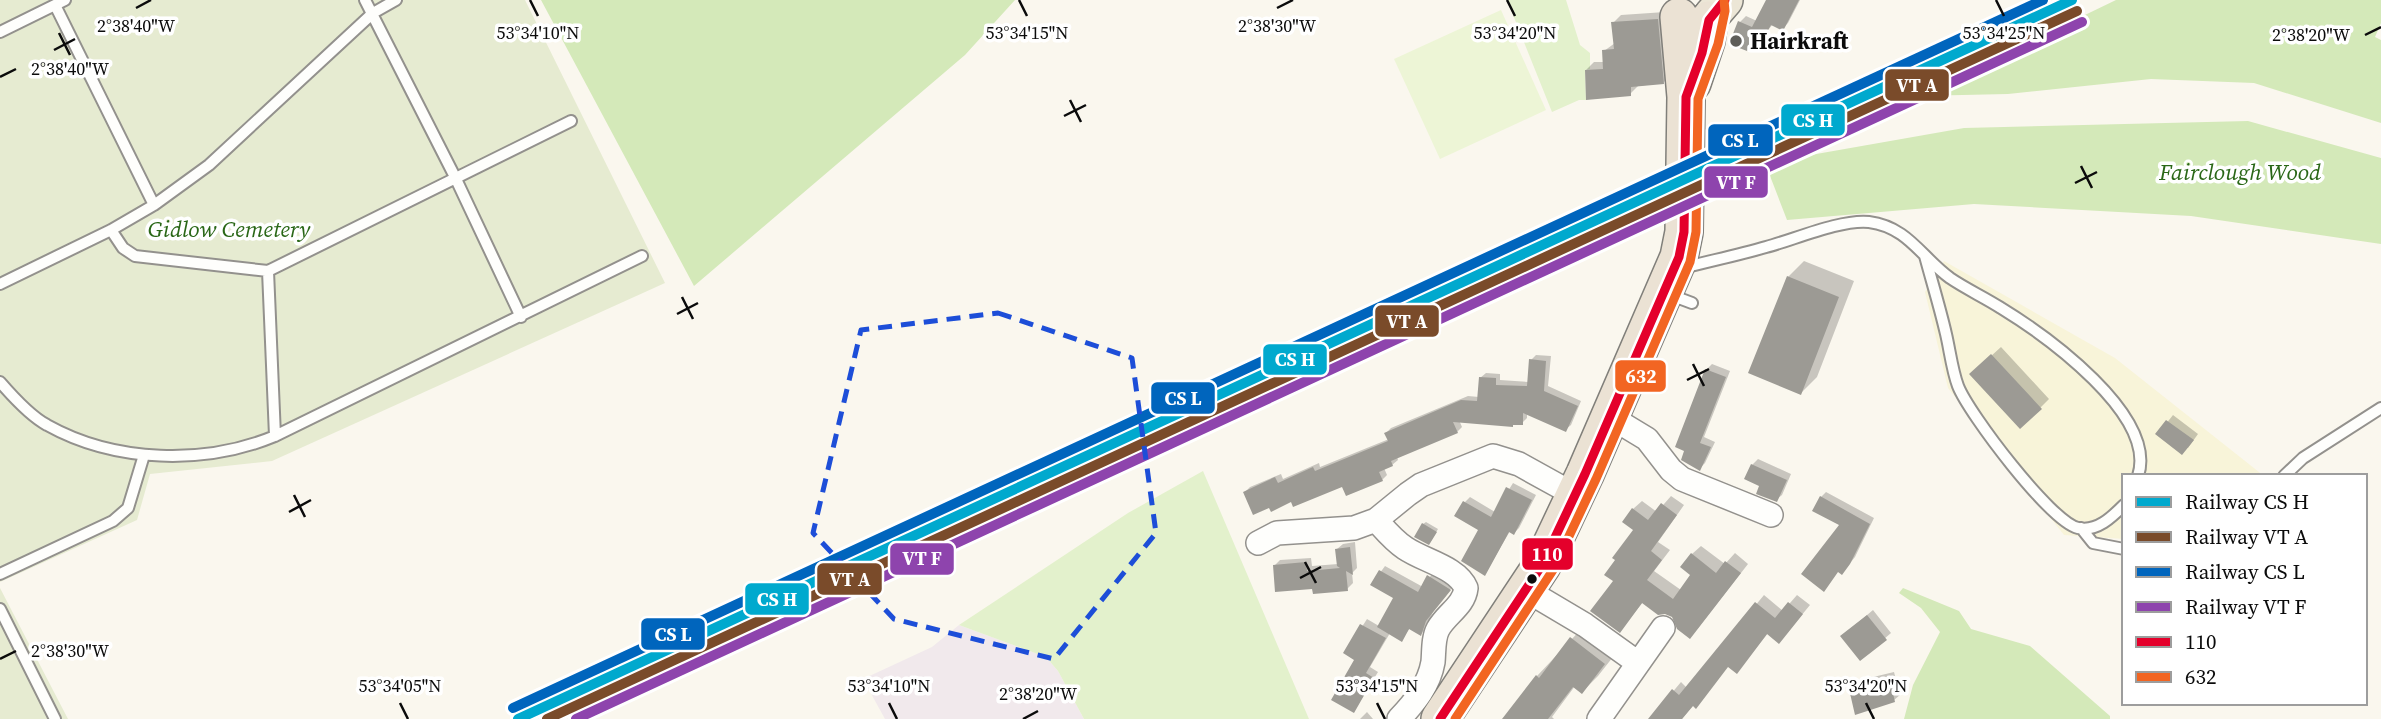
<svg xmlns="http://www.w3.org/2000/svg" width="2381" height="719" font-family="'Source Serif 4',serif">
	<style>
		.industrial { fill: #f1e9ec }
		.farmland { fill: #f8f4d9 }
		.green { fill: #e3f1cc }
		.forest { fill: #d4e9b9 }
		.cemetery { fill: #e6ebd1 }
		.pitch { fill: #edf5d6 }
		.shadow { fill: #0003 }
		.building { fill: #9c9a94 }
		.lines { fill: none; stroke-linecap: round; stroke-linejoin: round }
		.service-casing { stroke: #93918d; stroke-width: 14 }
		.minor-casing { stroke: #93918d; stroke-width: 26 }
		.primary-casing { stroke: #807f7a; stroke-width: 38 }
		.trunk-casing { stroke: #807f7a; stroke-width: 40 }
		.service { stroke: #fefefc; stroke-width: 10 }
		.minor { stroke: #fefefc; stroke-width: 23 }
		.primary { stroke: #ece6d6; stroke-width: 35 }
		.trunk { stroke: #ebe2d4; stroke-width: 37 }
		.bus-1-casing { stroke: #fff; stroke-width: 14 }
		.bus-2-casing { stroke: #fff; stroke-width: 14 }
		.bus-1 { stroke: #e4002b; stroke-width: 9 }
		.bus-2 { stroke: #f26522; stroke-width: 9 }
		.rail-1-casing { stroke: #fff; stroke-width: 16 }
		.rail-2-casing { stroke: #fff; stroke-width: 16 }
		.rail-3-casing { stroke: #fff; stroke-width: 16 }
		.rail-4-casing { stroke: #fff; stroke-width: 16 }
		.rail-1 { stroke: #00a9ce; stroke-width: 10 }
		.rail-2 { stroke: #7a4b2a; stroke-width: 10 }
		.rail-3 { stroke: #0065bd; stroke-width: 10 }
		.rail-4 { stroke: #8e44ad; stroke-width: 10 }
		.marked { fill: none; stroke: #1d4ed8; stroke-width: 5; stroke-dasharray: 14 9; stroke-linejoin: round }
		.ticks { fill: none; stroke: #0b0b0b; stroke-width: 2.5 }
		.poi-dot { fill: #5f5e5a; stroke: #fff; stroke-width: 2.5 }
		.bus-dot { fill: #0b0b0b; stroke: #fff; stroke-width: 2.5 }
		.labels { text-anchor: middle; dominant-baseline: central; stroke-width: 7; stroke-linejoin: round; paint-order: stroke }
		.poi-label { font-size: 23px; font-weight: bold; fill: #0b0b0b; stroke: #fff; text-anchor: start }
		.park-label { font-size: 23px; font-style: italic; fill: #2a6717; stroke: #fff }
		.ticks-label { font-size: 18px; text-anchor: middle; fill: #0b0b0b; stroke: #fff; stroke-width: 7; stroke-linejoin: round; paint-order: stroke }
		.line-badge { stroke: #fff; stroke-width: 2.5 }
		.badge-label { font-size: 19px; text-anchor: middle; font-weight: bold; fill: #fff }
	</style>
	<rect width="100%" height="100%" fill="#faf7ee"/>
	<path class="industrial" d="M959 625 1046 657 1058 671 1084 719H885L863 679 932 647Z"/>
	<path class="farmland" d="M1944 261 2115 358 2264 476H2124V539L2064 535 1948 388 1925 292Z"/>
	<path class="green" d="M1507 0H1566L1580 45 1590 53V69L1585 70 1586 100H1579L1552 112Z
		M1203 471 1309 719H1084L1058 671 1046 657 959 625 1128 513Z"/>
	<path class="forest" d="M541 0H1015L965 55 694 286Z
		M2116 0H2381V23L2375 37 2381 40V123L2254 83 2151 79 2008 94 1917 96Z
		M2248 121 2381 158V244L2191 216 1974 204 1787 220 1765 163 1964 128Z
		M1903 588 1959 611 1971 629 2030 646 2110 716V719H1904L1913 685 1940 632 1921 608 1899 593Z"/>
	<path class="cemetery" d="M0 0H525L665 283 272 461 150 474 137 520 0 582Z
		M0 588 68 719H0Z"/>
	<path class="pitch" d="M1501 10 1546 110 1440 159 1394 59Z"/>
	<path class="shadow" d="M1768 0H1800L1788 23 1782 29 1773 24 1764 35 1758 31 1746 49 1740 22 1746 16 1757 21Z
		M1665 12 1671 75 1663 83 1638 86 1630 94 1586 70 1594 62H1605L1604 51 1615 43 1613 23 1621 15Z
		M1804 261 1854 281 1817 377 1801 393 1788 277Z
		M2001 347 2049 399 2040 408 1980 366Z
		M1536 355 1551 356 1548 386 1581 401 1571 425 1565 430 1527 413V418L1522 423 1459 420 1462 427 1457 432 1397 457 1398 460 1392 465 1384 468 1387 475 1382 480 1343 485 1292 500 1245 492 1250 487 1281 474 1283 479 1319 463 1320 467 1389 439 1386 433 1391 428 1468 396 1479 397 1480 378 1486 373 1500 374V380L1529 382 1531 360Z
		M1712 364 1730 371 1704 437 1715 442 1705 463 1700 468 1683 459 1706 370Z
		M2173 415 2198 434 2188 448 2158 434Z
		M1758 459 1791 474 1782 495 1776 500 1762 486 1752 465Z
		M1513 483 1536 495 1519 528 1514 533 1510 531 1485 574 1480 529 1465 502 1470 497 1495 512Z
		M1826 492 1874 518 1855 557 1847 567 1842 524 1821 497Z
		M1671 496 1684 505 1658 542 1670 550 1654 571 1681 590 1693 575 1692 554 1701 546 1725 564 1735 553 1748 564 1698 628 1643 602 1620 631 1615 581 1635 530 1633 509 1642 501 1657 512Z
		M1426 522 1438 529 1431 541 1423 524Z
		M1355 542 1357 568 1352 573 1353 583 1347 589 1314 587 1274 566 1280 560 1311 558 1312 566 1338 564 1337 549 1343 544Z
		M1385 566 1423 587 1434 571 1455 584 1434 609 1426 629 1421 634 1410 628 1401 640 1390 633 1370 667 1378 672 1354 711 1357 659 1345 653 1367 619 1379 626 1395 598 1372 584Z
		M1764 595 1783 611 1797 595 1810 605 1787 633H1768L1739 670 1728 662 1682 719H1650L1681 682 1687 688Z
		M1873 610 1891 633 1861 659 1848 631Z
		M1587 623 1620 648 1598 676 1582 692 1575 686 1552 717 1554 719H1503L1537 676Z
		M1894 672 1900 695 1894 700 1851 689 1865 679Z
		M1367 712 1373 719H1360Z"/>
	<path class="building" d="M1766 0H1799L1783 31 1771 25 1764 37 1756 32 1747 51 1729 44 1738 21 1752 27Z
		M1658 19 1664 84 1631 87V96L1586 100 1585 70 1603 69 1602 50 1614 49 1611 22Z
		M1787 276 1839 297 1801 395 1748 373Z
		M1991 354 2042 409 2020 429 1969 374Z
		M1529 359 1546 361 1544 391 1578 406 1566 432 1523 413V425H1513V427L1453 422 1458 433 1391 461 1393 466 1379 472 1383 481 1346 496 1342 487 1293 507 1291 502 1271 512 1269 508 1253 515 1243 492 1275 477 1278 483 1313 467 1315 471 1388 441 1384 433 1461 400 1477 401 1479 377 1496 378V385L1527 386Z
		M1705 369 1726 377 1700 443 1711 447 1700 471 1681 460 1684 451 1675 447Z
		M2166 420 2194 440 2182 455 2155 434Z
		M1751 464 1787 480 1777 502 1756 494 1759 486 1744 479Z
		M1506 487 1532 500 1514 535 1509 532 1485 576 1461 561 1478 530 1454 516 1463 501 1491 517Z
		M1820 496 1870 524 1850 564 1842 575 1838 572 1824 592 1801 574 1839 525 1812 511Z
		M1661 503 1677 515 1651 551 1662 560 1647 580 1673 599 1690 575 1680 567 1691 553 1716 573 1725 561 1741 573 1690 639 1677 629 1672 617 1665 614 1658 615 1642 603 1620 633 1590 611 1613 581 1604 575 1615 560 1612 558 1633 530 1622 522 1632 508 1648 520Z
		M1422 523 1437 532 1429 545 1414 537Z
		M1350 547 1353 575 1346 571 1348 591 1313 594 1312 589 1275 592 1273 565 1306 562 1307 571 1340 568 1337 566 1335 549Z
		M1379 570 1418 592 1427 575 1451 590 1426 621 1421 636 1409 629 1402 642 1377 627 1393 598 1370 585Z
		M1755 602 1775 618 1788 602 1803 614 1779 644 1767 634 1737 674 1728 667 1696 709 1693 706 1682 719H1648L1672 689 1679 695Z
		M1867 615 1887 640 1860 661 1840 636Z
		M1360 624 1386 638 1366 673 1374 678 1354 713 1331 700 1354 660 1343 653Z
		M1570 637 1605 664 1582 694 1573 687 1548 719H1502L1536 675 1539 678Z
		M1889 676 1895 702 1855 715 1849 689 1858 686V684Z"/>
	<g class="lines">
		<defs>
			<path id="service" d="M365 0 455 177 521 317
				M55 5 154 205
				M0 32 65 0
				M111 230 123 248 135 256 268 271
				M1925 256C1932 282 1940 308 1946 334 1950 351 1952 370 1958 386 1969 414 2051 522 2078 528 2097 532 2112 517 2124 505
				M1683 268C1710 261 1738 255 1766 247 1793 240 1841 219 1869 222 1908 227 1921 257 1950 278 1966 289 1984 297 2001 308 2045 335 2158 415 2138 476
				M0 284 111 230 154 205 209 165 373 13 396 0
				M1668 294 1692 303
				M0 382C13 397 30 416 47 425 115 463 205 465 275 436L642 256
				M275 436 268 271 571 121
				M2284 476 2303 458 2381 408
				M2081 528 2093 543 2124 549
				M0 574 113 521 128 508 144 455
				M0 609 55 719"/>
			<path id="minor" d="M1609 416 1647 439 1671 470 1682 479 1771 515
				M1376 520C1385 530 1394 541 1405 548 1424 561 1457 567 1466 588 1464 606 1446 614 1438 629 1433 638 1434 652 1433 662 1429 685 1415 702 1399 719
				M1258 543 1277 533 1354 528 1376 520 1408 494 1421 485 1493 456 1519 464 1575 495
				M1526 590 1585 625 1638 663
				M1599 719 1663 628"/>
			<path id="primary" d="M1712 15 1725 0"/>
			<path id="trunk" d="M1692 83 1706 41 1709 20
				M1440 719 1542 565 1585 474 1679 257 1684 232 1686 97 1679 17"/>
		</defs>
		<use href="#service" class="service-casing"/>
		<use href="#minor" class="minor-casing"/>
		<use href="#primary" class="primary-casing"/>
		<use href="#trunk" class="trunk-casing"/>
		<use href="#service" class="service"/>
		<use href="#minor" class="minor"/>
		<use href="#primary" class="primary"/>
		<use href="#trunk" class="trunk"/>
		<defs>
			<path id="bus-1" d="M1440 719 1542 565 1585 474 1679 257 1684 232 1686 97 1702 53 1709 20 1725 0"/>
			<path id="bus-2" d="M1455 719 1553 570 1596 479 1690 262 1696 232 1698 99 1718 44 1725 11 1724 0"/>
		</defs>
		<use href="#bus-1" class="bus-1-casing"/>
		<use href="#bus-2" class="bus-2-casing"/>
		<use href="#bus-1" class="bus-1"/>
		<use href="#bus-2" class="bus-2"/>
		<defs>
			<path id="rail-1" d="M518 719 2072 0"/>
			<path id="rail-2" d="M547 719 2077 11"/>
			<path id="rail-3" d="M513 708 2043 0"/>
			<path id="rail-4" d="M576 719 2082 22"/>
		</defs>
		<use href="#rail-1" class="rail-1-casing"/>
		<use href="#rail-2" class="rail-2-casing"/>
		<use href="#rail-3" class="rail-3-casing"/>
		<use href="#rail-4" class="rail-4-casing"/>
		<use href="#rail-1" class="rail-1"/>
		<use href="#rail-2" class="rail-2"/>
		<use href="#rail-3" class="rail-3"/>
		<use href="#rail-4" class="rail-4"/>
	</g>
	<path class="marked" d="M998 313 1132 358 1156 533 1054 659 894 619 813 533 861 330Z"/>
	<path class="ticks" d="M530 0 538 16M1019 0 1027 16M1507 0 1515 16M1996 0 2004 16M136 8 151 0M1277 8 1293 0M59 33 70 55M2365 35 2381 27M54 50 75 39M0 77 16 69M1070 100 1081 122M1064 116 1086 105M2081 166 2092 188M2075 183 2097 172M682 297 693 319M677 314 698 303M1693 364 1704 386M1687 380 1709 369M294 495 305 517M289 512 311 500M1305 562 1316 583M1300 578 1321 567M0 659 16 651M400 703 408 719M889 703 897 719M1377 703 1385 719M1866 703 1874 719M1023 719 1038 711"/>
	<circle class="poi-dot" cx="1736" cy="41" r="7"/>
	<circle class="bus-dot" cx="1532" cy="579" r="6"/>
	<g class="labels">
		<g class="poi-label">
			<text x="1750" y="41">Hairkraft</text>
		</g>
		<g class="park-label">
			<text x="2240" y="172">Fairclough Wood</text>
			<text x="229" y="229">Gidlow Cemetery</text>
		</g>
	</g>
	<g class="ticks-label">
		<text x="136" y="32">2°38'40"W</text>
		<text x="1277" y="32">2°38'30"W</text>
		<text x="538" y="39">53°34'10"N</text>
		<text x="1027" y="39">53°34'15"N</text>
		<text x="1515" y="39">53°34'20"N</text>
		<text x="2004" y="39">53°34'25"N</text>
		<text x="2311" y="41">2°38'20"W</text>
		<text x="70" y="75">2°38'40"W</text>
		<text x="70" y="657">2°38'30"W</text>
		<text x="400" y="692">53°34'05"N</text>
		<text x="889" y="692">53°34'10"N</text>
		<text x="1377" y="692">53°34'15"N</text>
		<text x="1866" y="692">53°34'20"N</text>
		<text x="1038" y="700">2°38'20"W</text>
	</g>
	<g class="line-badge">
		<rect x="1884" y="68" width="66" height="34" rx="7" fill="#7a4b2a"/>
		<rect x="1780" y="103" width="66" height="34" rx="7" fill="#00a9ce"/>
		<rect x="1707" y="123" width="67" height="34" rx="7" fill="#0065bd"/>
		<rect x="1703" y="165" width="66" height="34" rx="7" fill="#8e44ad"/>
		<rect x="1374" y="304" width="66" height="34" rx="7" fill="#7a4b2a"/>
		<rect x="1262" y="343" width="66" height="33" rx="7" fill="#00a9ce"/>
		<rect x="1614" y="359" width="53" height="34" rx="7" fill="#f26522"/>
		<rect x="1150" y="381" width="66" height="34" rx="7" fill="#0065bd"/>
		<rect x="1521" y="537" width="53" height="34" rx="7" fill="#e4002b"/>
		<rect x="889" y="542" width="66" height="34" rx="7" fill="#8e44ad"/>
		<rect x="816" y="562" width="67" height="34" rx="7" fill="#7a4b2a"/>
		<rect x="744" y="582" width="66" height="34" rx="7" fill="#00a9ce"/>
		<rect x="640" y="617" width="66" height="34" rx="7" fill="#0065bd"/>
	</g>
	<g class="badge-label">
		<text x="1917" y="92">VT A</text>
		<text x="1813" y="127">CS H</text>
		<text x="1740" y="147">CS L</text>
		<text x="1736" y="189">VT F</text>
		<text x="1407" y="328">VT A</text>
		<text x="1295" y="366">CS H</text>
		<text x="1641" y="383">632</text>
		<text x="1183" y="405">CS L</text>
		<text x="1547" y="561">110</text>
		<text x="922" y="565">VT F</text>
		<text x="850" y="586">VT A</text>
		<text x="777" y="606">CS H</text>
		<text x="673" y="641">CS L</text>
	</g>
	<rect x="2122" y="474" width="245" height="231" fill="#ffffff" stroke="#9d9d9d" stroke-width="2"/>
	<rect x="2136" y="497" width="35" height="10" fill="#00a9ce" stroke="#9d9d9d" stroke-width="2"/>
	<text x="2185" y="509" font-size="21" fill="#0b0b0b">Railway CS H</text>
	<rect x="2136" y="532" width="35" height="10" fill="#7a4b2a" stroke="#9d9d9d" stroke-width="2"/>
	<text x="2185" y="544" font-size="21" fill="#0b0b0b">Railway VT A</text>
	<rect x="2136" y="567" width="35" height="10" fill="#0065bd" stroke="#9d9d9d" stroke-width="2"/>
	<text x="2185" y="579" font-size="21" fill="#0b0b0b">Railway CS L</text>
	<rect x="2136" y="602" width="35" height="10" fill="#8e44ad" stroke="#9d9d9d" stroke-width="2"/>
	<text x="2185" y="614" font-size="21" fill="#0b0b0b">Railway VT F</text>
	<rect x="2136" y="637" width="35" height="10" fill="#e4002b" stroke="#9d9d9d" stroke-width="2"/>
	<text x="2185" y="649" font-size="21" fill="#0b0b0b">110</text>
	<rect x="2136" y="672" width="35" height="10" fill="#f26522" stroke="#9d9d9d" stroke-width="2"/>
	<text x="2185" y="684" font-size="21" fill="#0b0b0b">632</text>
</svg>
